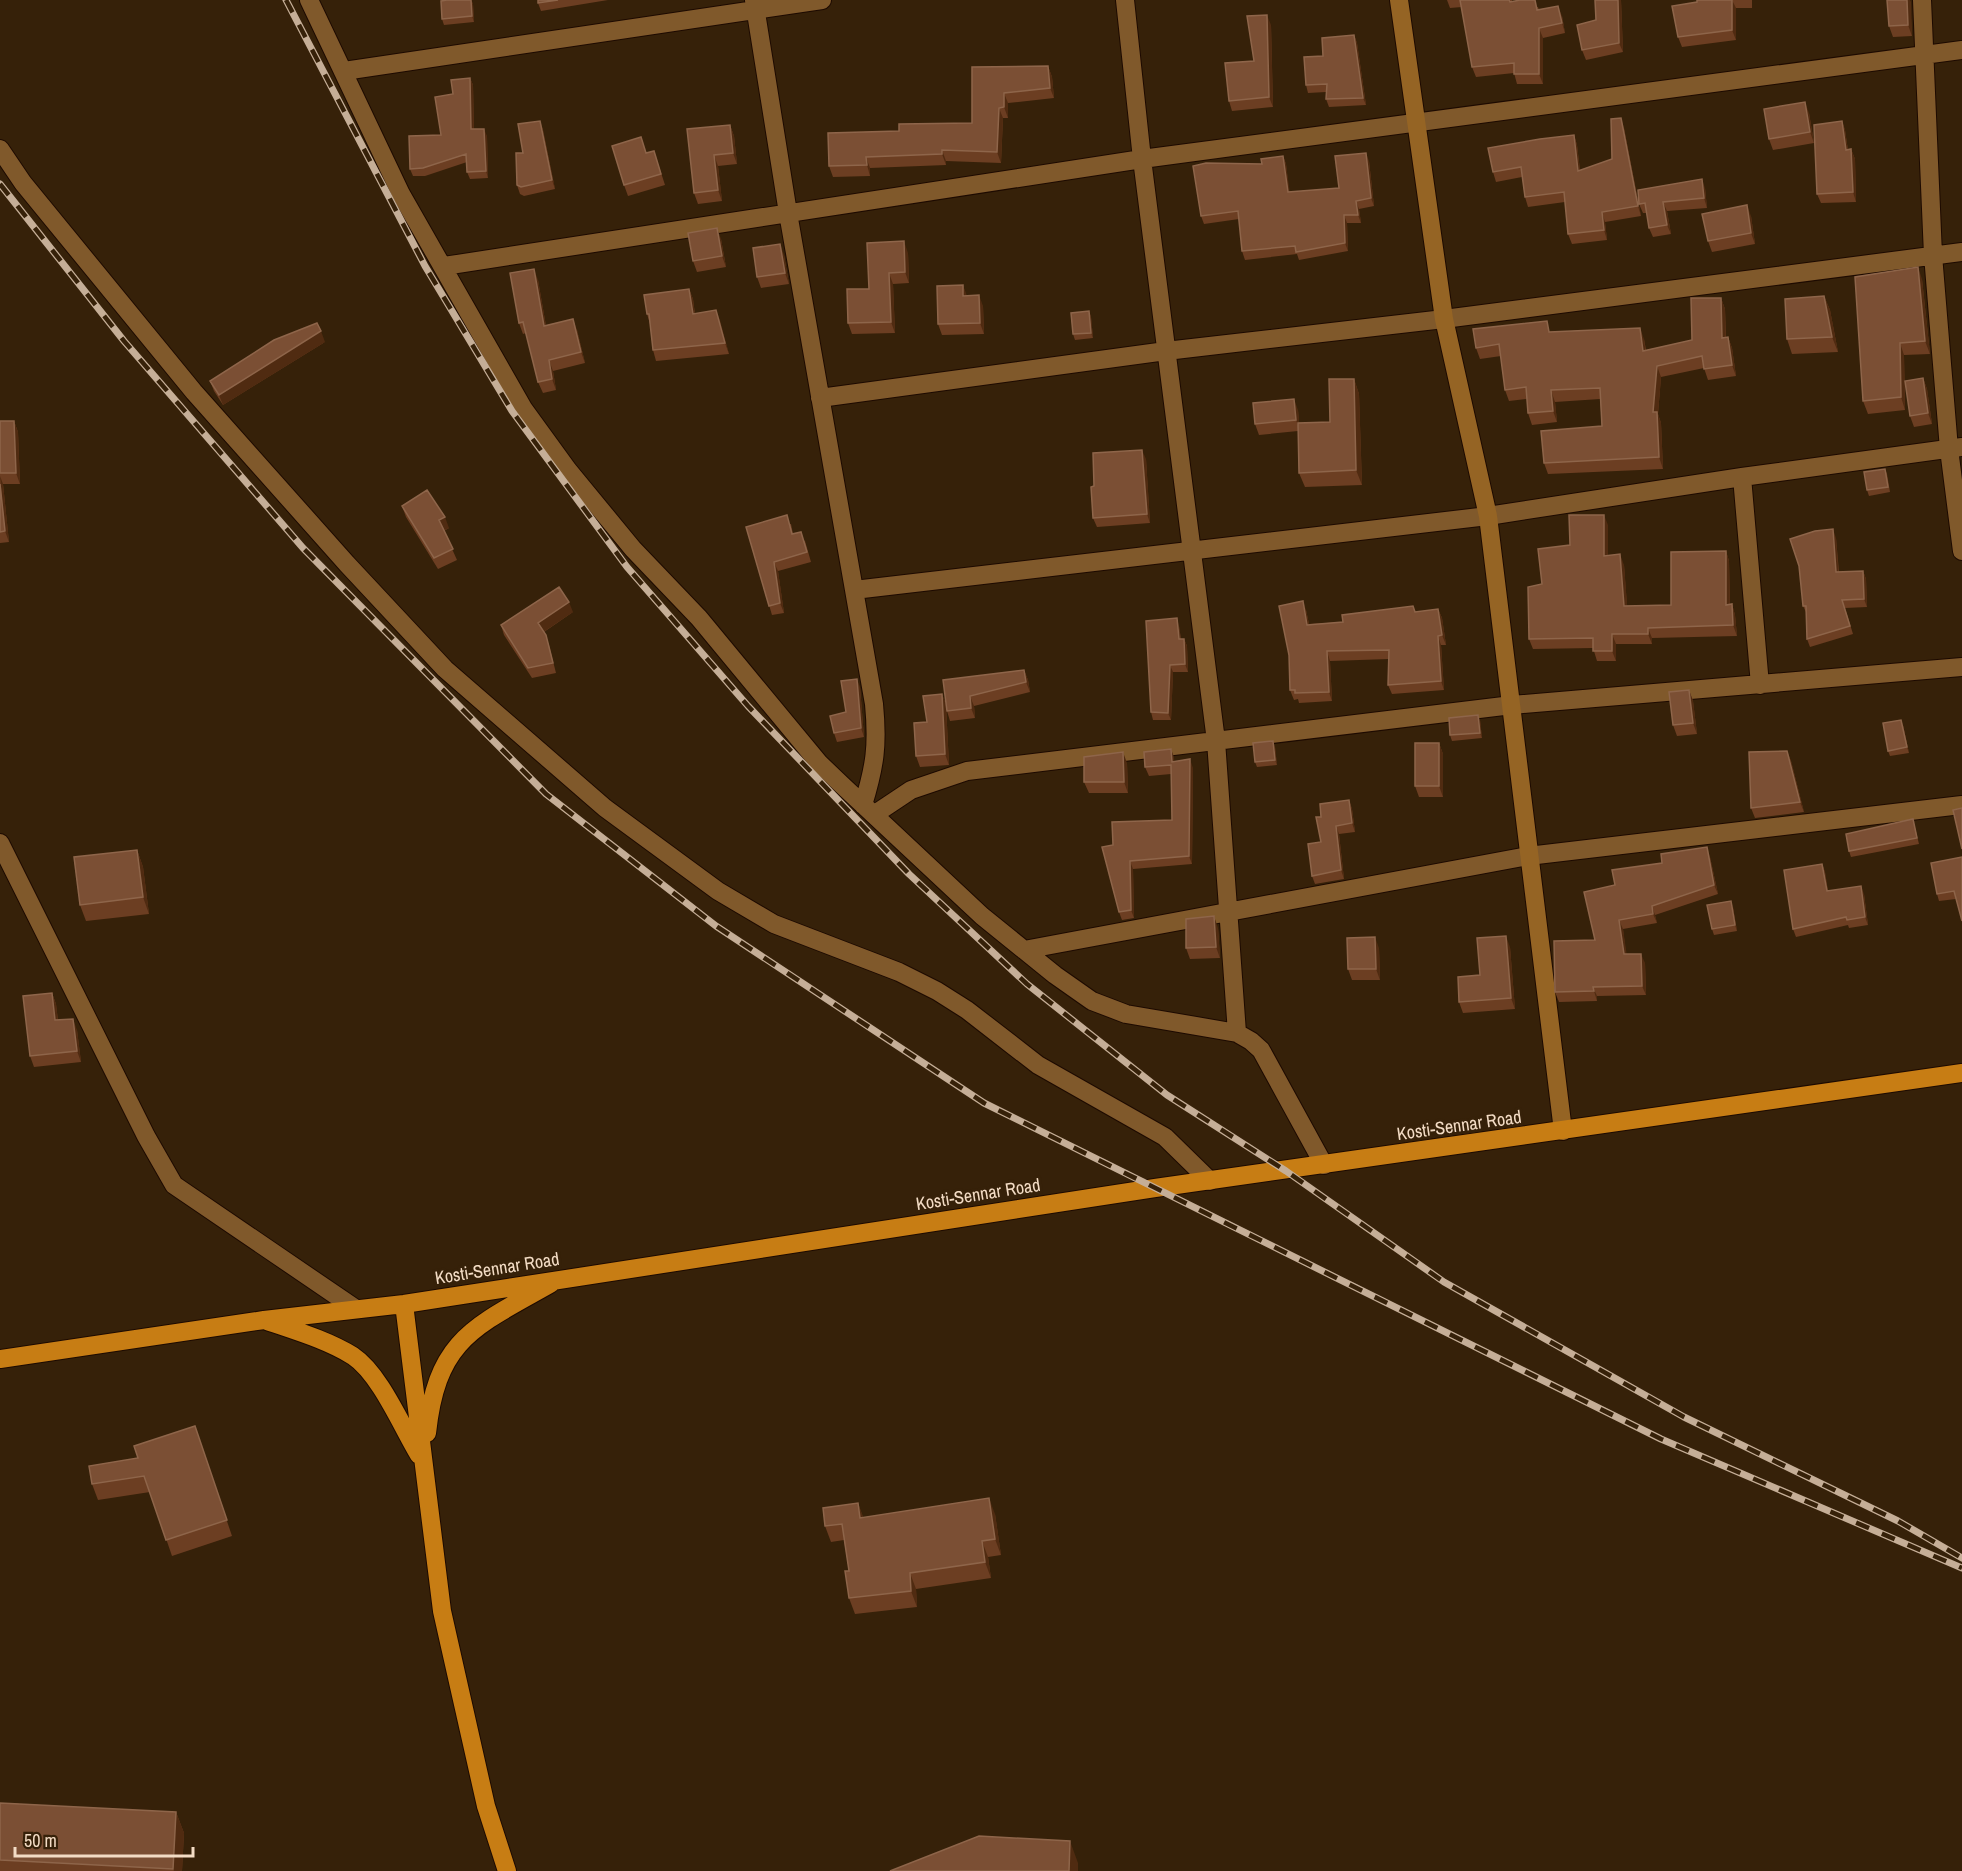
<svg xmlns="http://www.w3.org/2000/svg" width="1962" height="1871" font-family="'Archivo Narrow',sans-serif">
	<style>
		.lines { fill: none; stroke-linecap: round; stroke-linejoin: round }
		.street-casing { stroke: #1d0a00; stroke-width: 20 }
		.secondary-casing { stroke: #1d0a00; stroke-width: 20 }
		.highway-casing { stroke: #1d0a00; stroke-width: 20 }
		.street { stroke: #80592b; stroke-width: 18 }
		.secondary { stroke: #956424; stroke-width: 18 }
		.highway { stroke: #c77d14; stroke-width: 18 }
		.rail-casing { stroke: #c5ae97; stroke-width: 7 }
		.rail { stroke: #362109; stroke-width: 4.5; stroke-dasharray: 14; stroke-linecap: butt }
		.wall { fill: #6c3e22 }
		.shaded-wall { fill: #502b11 }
		.building { fill: #7b4f34; stroke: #8e654a; stroke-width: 1.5 }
		.labels { text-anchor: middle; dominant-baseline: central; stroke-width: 6; stroke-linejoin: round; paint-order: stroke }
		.street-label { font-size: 18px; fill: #f3dcc5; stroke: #362109 }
	</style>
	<rect width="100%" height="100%" fill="#362109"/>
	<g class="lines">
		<defs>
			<path id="street" d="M309 0 401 194 523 408 568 470 633 549 699 618 819 763 842 785 982 916 1055 975 1092 1001 1126 1014 1237 1033 1251 1041 1261 1050 1324 1165
				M754 0 788 213 874 704C878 745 875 766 863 805
				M1125 0 1142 159 1216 741 1237 1033
				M1922 0 1933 255 1949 449 1962 551
				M344 71 822 0
				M0 149 23 183 194 392 347 564 445 669 605 808 718 891 774 924 899 972 937 991 967 1010 1038 1065 1165 1137 1210 1181
				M444 266 1142 159 1962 50
				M820 398 1166 351 1444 319 1962 252
				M1742 477 1760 685
				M854 590 1488 516 1742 477 1962 447
				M875 814 911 790 967 771 1512 705 1962 667
				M0 843 146 1136 174 1185 356 1309
				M1024 950 1528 856 1962 805"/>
			<path id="secondary" d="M1399 0 1444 319 1488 516 1563 1131"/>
			<path id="highway" d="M404 1304 442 1611 486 1806 507 1871
				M267 1321C296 1331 327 1340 353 1356 380 1374 402 1427 419 1455
				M0 1359 264 1320 404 1304 1155 1188 1962 1073
				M427 1433C437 1339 474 1327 550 1284"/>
		</defs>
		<use href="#street" class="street-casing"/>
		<use href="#secondary" class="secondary-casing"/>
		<use href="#highway" class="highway-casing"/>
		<use href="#street" class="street"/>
		<use href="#secondary" class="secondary"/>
		<use href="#highway" class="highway"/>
		<defs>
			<path id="rail" d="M286 0 425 266 512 411 627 567 748 706 909 874 1027 984 1167 1095 1286 1171 1444 1282 1684 1417 1898 1521 1962 1558
				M0 184 124 341 303 548 546 794 716 926 984 1103 1661 1439 1962 1568"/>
		</defs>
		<use href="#rail" class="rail-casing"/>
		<use href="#rail" class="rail"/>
	</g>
	<path class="wall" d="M447 0H471L473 4 474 22 444 25 442 19Z
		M538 0H608L541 11 538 3Z
		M1447 0H1512V2L1538 7 1539 10 1562 16 1565 33 1543 38V84H1517L1514 73 1476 77 1472 67 1462 7 1450 8Z
		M1595 0H1621L1623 52 1586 60 1582 50 1596 20Z
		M1697 0H1752V8H1736V40L1682 47 1678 37 1697 2Z
		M1887 0H1910L1912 36 1893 37 1889 26Z
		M1271 25 1273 107 1232 111 1229 101 1254 61Z
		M1354 35 1357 43 1366 105 1329 107 1326 99V92L1308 93 1306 85 1323 56Z
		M1048 66 1052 77 1054 98 1008 103V118H1003L1001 163 946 161V165L870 168V176L833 177 829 166 899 131 972 123V67Z
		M470 78 473 85 474 129 487 136 488 178 470 179 467 172V162L425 176H413L410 169 441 135 453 94Z
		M1809 113 1814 143 1773 150 1769 139Z
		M540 121 543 130 555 189 524 196 520 194 517 185 523 153Z
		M1842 121 1845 130 1848 150 1851 149 1855 159 1856 202 1821 203 1817 194Z
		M730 125 734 136 737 164 718 166 722 201 698 204 694 193 687 129Z
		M1624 128 1641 216 1605 222 1607 240 1572 244 1568 234 1565 202 1528 207 1525 197 1522 177 1496 182 1493 172 1574 135 1577 145 1580 170 1612 159Z
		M654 151 665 185 628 196 624 185 646 153Z
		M1283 156 1286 164 1289 192 1339 188 1369 161 1374 206 1359 209 1361 223H1347L1348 251 1299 260 1297 254 1245 260 1242 251 1239 219 1204 224 1201 216 1262 164Z
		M1705 188 1707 208 1667 211 1671 234 1653 237 1649 228 1647 213H1643L1639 204Z
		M1751 216 1755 244 1712 252 1708 241Z
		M721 239 726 267 697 272 693 261Z
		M908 253 909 283 893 284 895 333 852 334 848 323 869 289Z
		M784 255 789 284 761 288 757 277Z
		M1922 279 1930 354 1904 355 1905 410 1868 414 1863 401Z
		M538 280 546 326 577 330 585 363 553 371 556 390 543 393 538 382 526 333 523 334 519 323Z
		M963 285 966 296 983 306 984 334 942 335 938 324Z
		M689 289 693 299 695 314 716 310 729 354 656 361 653 350 650 324 647 314Z
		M1824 296 1830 310 1838 352 1792 354 1787 339Z
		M1721 298 1725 309 1726 337H1728L1732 348 1736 376 1708 380 1704 368 1661 377 1658 414 1661 423 1663 469 1548 474 1544 463 1602 426 1600 399 1555 402 1557 422 1532 425 1528 413 1527 399 1509 401 1505 390 1501 356 1480 359 1476 348 1551 332 1644 339 1646 350 1692 340Z
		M1089 311 1091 317 1093 338 1075 340 1073 334Z
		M325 342 223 405 214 391 210 381Z
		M1923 378 1927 389 1932 424 1914 427 1910 416Z
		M1354 379 1359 394 1362 485 1305 487 1299 473 1298 431 1259 435 1255 424 1298 410 1299 423 1330 422Z
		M0 421H14L18 432 20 484H3L9 542 0 543Z
		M1146 459 1150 523 1097 527 1093 518 1094 486Z
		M1885 469 1887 474 1890 492 1869 496 1867 490Z
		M402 506 449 528 444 531 457 560 438 569 406 517Z
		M791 524 793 534 805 541 811 562 778 571 784 613 772 615 746 527Z
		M1608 525V555L1624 565 1627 606 1671 605 1726 551 1729 561 1730 604H1732L1735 615 1737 636 1652 638V644H1616V661H1597L1593 648 1533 649 1529 639 1542 584 1570 545Z
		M1836 538 1839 572 1863 571 1866 579 1867 607 1845 608 1853 634 1810 647 1807 639V614L1803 606Z
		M1438 609 1442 618 1446 645H1441L1444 690 1392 694 1388 685 1389 659 1330 661 1332 701 1299 703 1298 699 1294 700 1290 690 1306 610 1309 624 1343 622Z
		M573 612 544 632 549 645 556 673 532 678 504 635 501 625Z
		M1179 626 1181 639H1184L1187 646 1188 672H1173L1171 720H1153L1151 712Z
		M1024 670 1028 680 1030 692 974 706 975 718 950 721 947 711 946 705 949 765 920 767 916 756 927 722 942 694 946 705Z
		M860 687 864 737 837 742 834 733Z
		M1689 690 1693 701 1697 734 1677 736 1673 725Z
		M1480 720 1482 738 1452 741 1450 735Z
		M1903 725 1909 753 1890 756 1888 751Z
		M1439 743 1443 754V797H1419L1415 786Z
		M1275 747 1277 765 1257 767 1255 762Z
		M1787 751 1791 761 1804 812 1755 818 1751 808Z
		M1174 757V761L1193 768 1192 864 1133 869 1134 918 1122 920 1119 912 1113 845 1172 820 1171 774 1149 776 1145 767Z
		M1127 763 1128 793H1089L1084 782Z
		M1349 800 1352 809 1355 832 1339 834 1344 879 1315 884 1312 876 1321 842V817Z
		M1913 819 1919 844 1851 857 1849 851Z
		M137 850 143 867 149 914 86 921 80 905Z
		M1710 857 1718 894 1655 915 1657 923 1623 929 1626 954 1645 963 1646 995 1597 996V1001L1559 1002 1555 992 1595 940 1615 885Z
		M1962 857 1956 899 1939 901 1937 894Z
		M1822 864 1825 872 1828 891 1864 894 1868 925 1849 928 1848 925 1796 937 1793 929Z
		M1733 907 1737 931 1714 935 1712 929Z
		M1218 928 1220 958 1190 959 1186 948Z
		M1510 947 1515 1009 1463 1013 1459 1002 1480 975Z
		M1379 948 1380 980H1352L1348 969Z
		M52 993 56 1004 58 1020 77 1030 81 1062 34 1067 30 1056Z
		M195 1426 232 1536 172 1556 150 1492 98 1500 92 1484Z
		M858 1503 863 1518 995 1514 1001 1555 988 1557 991 1578 916 1589 917 1607 855 1614 849 1598V1571L844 1540 831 1542 825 1526Z
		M0 1803 176 1812 184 1833 182 1871H0Z"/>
	<path class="shaded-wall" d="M471 0 473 4 474 22 472 16Z
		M1618 0H1621L1623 52 1619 43Z
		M1732 0 1736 8V40L1732 30Z
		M1907 0H1910L1911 2 1912 36 1908 25Z
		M1558 6 1562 16 1565 33 1562 23Z
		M1267 15 1271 25 1273 107 1269 97Z
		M1539 28 1543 38V84L1539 74Z
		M1354 35 1357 43 1366 105 1363 98Z
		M1048 66 1052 77 1054 98 1050 88Z
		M470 78 473 85 474 137 471 129Z
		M1004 93 1008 103V118L1004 107Z
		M1805 102 1809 113 1814 143 1810 132Z
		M999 108 1003 118 1001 163 997 152Z
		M1621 118 1624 128 1641 216 1638 206Z
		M540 121 543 130 555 189 552 180Z
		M1842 121 1845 130 1849 159 1846 150Z
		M730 125 734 136 737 164 733 153Z
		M484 129 487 136 488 178 486 171Z
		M1574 135 1577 145 1581 180 1578 171Z
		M1851 149 1855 159 1856 202 1853 192Z
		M942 150 946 161V165L942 154Z
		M1366 153 1369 161 1374 206 1371 198Z
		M714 155 718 166 722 201 718 190Z
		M1283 156 1286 164 1291 201 1288 192Z
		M866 157 870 168V176L867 165Z
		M1702 179 1705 188 1707 208 1704 198Z
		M1356 201 1359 209 1361 223 1358 215Z
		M1663 202 1667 211 1671 234 1667 225Z
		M1747 205 1751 216 1755 244 1751 233Z
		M1602 212 1605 222 1607 240 1604 230Z
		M1344 215 1347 223 1348 251 1345 243Z
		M717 228 721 239 726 267 722 256Z
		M904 241 908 253 909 283 905 272Z
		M780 244 784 255 789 284 785 273Z
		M1918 267 1922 279 1930 354 1925 341Z
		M534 269 538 280 548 337 544 326Z
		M889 273 893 284 895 333 891 322Z
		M963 285 967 296H963Z
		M689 289 693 299 696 325 693 314Z
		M979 295 983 306 984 334 980 323Z
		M1824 296 1830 310 1838 352 1832 337Z
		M1721 298 1725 309 1726 349 1722 338Z
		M716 310 720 320 729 354 725 343Z
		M1089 311 1091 317 1093 338 1091 333Z
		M573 319 577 330 585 363 581 352Z
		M1640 328 1644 339 1647 362 1643 351Z
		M321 331 325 342 223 405 219 395Z
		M1728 337 1732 348 1736 376 1732 365Z
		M1900 343 1904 355 1905 410 1901 397Z
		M549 360 553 371 556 390 552 379Z
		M1657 366 1661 377 1658 414 1661 423 1663 469 1659 457 1653 412Z
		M1923 378 1927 389 1932 424 1928 413Z
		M1354 379 1359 394 1362 485 1356 470Z
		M1551 390 1555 402 1557 422 1553 411Z
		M1294 399 1298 410 1300 431 1296 420Z
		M14 421 18 432 20 484 16 473Z
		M1142 450 1146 459 1150 523 1147 514Z
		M0 476 3 484 9 542 5 531Z
		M1604 515 1608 525V566L1604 556Z
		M445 517 449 528 443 531 439 520Z
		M1833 529 1836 538 1839 580 1836 572Z
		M1726 551 1729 561 1730 615 1726 605Z
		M1620 554 1624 565 1628 616 1624 606Z
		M774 562 778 571 784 613 780 603Z
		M1863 571 1866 579 1867 607 1864 599Z
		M1303 601 1306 610 1311 634 1307 625Z
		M569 602 573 612 542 633 538 623Z
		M1732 604 1735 615 1737 636 1733 625Z
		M1438 609 1442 618 1446 645 1442 635Z
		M1177 618 1179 626 1181 646 1179 639Z
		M1648 628 1652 638V644L1648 634Z
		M1612 634 1616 644V661L1612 651Z
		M1438 636 1441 645 1444 690 1441 681Z
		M1184 639 1187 646 1188 672 1185 664Z
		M1327 651 1330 661 1332 701 1329 692Z
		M1170 665 1173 672 1171 720 1168 713Z
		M1024 670 1028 680 1030 692 1026 682Z
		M857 679 860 687 864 737 861 728Z
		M1689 690 1693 701 1697 734 1693 723Z
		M942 694 946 705 949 765 945 754Z
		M970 696 974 706 975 718 971 708Z
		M1478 715 1480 720 1482 738 1480 733Z
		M1901 720 1903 725 1909 753 1907 747Z
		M1273 741 1275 747 1277 765 1275 760Z
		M1439 743 1443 754V797L1439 786Z
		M1171 749 1174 757 1175 770 1172 762Z
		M1787 751 1791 761 1804 812 1800 802Z
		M1123 752 1127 763 1128 793 1124 782Z
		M1190 759 1193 768 1192 864 1189 856Z
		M1349 800 1352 809 1355 832 1352 823Z
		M1336 826 1339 834 1344 879 1341 870Z
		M1707 847 1710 857 1718 894 1714 885Z
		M137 850 143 867 149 914 143 897Z
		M1130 861 1133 869 1134 918 1131 910Z
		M1822 864 1825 872 1829 899 1827 891Z
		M1861 886 1864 894 1868 925 1865 917Z
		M1731 901 1733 907 1737 931 1735 925Z
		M1652 906 1655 915 1657 923 1653 914Z
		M1214 916 1218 928 1220 958 1216 947Z
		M1619 920 1623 929 1628 963 1624 954Z
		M1506 936 1510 947 1515 1009 1511 998Z
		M1375 937 1379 948 1380 980 1376 969Z
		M1641 954 1645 963 1646 995 1642 986Z
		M1593 987 1597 996V1001L1594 991Z
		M52 993 56 1004 59 1031 55 1020Z
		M73 1019 77 1030 81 1062 77 1051Z
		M989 1498 995 1514 1001 1555 995 1539Z
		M858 1503 864 1519 860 1518Z
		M982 1541 988 1557 991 1578 985 1562Z
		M910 1573 916 1589 917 1607 911 1591Z
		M176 1812 184 1833 182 1871H174L173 1869Z
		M1070 1841 1078 1863V1871H1069Z"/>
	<path class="building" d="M447 0H471L472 16 442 19 441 1Z
		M538 0H558L538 3Z
		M1460 0H1509L1510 2 1520 0H1535L1537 10 1558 6 1562 23 1539 28V74H1514V63L1472 67Z
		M1595 0H1618L1619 43 1582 50 1577 25 1596 20Z
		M1697 0H1732V30L1678 37 1672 6 1697 2Z
		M1887 0H1907L1908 25 1889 26Z
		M1267 15 1269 97 1229 101 1225 63 1254 61 1247 16Z
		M1354 35 1363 98 1326 99 1327 84 1306 85 1304 57 1323 56 1322 38Z
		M1048 66 1050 88 1004 93V107L999 108 997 152 942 150V154L866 157 867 165 829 166 828 133 899 131V124L972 123V67Z
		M470 78 471 129H484L486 171 467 172 466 154 423 168 410 169 409 136 441 135 435 97 453 94 451 80Z
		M1805 102 1810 132 1769 139 1764 109Z
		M1621 118 1638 206 1602 212 1604 230 1568 234 1564 192 1525 197 1521 167 1493 172 1488 148 1540 139 1574 135 1578 171 1612 159 1611 119Z
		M540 121 552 180 521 187 517 185 516 153H523L518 124Z
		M1842 121 1846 150 1851 149 1853 192 1817 194 1814 125Z
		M730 125 733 153 714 155 718 190 694 193 687 129Z
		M641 137 646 153 654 151 661 174 624 185 612 146Z
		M1366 153 1371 198 1356 201 1358 215H1344L1345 243 1296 252 1295 246 1242 251 1238 211 1201 216 1193 166 1206 163 1262 164 1261 159 1283 156 1288 192 1339 188 1335 156Z
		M1702 179 1704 198 1663 202 1667 225 1649 228 1645 203 1639 204 1638 190Z
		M1747 205 1751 233 1708 241 1702 214Z
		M717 228 722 256 693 261 688 233Z
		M904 241 905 272 889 273 891 322 848 323 847 289H869L867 243Z
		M780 244 785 273 757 277 753 248Z
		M1918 267 1925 341 1900 343 1901 397 1863 401 1855 277Z
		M534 269 544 326 573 319 581 352 549 360 552 379 538 382 523 322 519 323 510 273Z
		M963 285V296L979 295 980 323 938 324 937 286Z
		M689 289 693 314 716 310 725 343 653 350 649 314H647L644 295Z
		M1824 296 1832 337 1787 339 1785 299Z
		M1691 298H1721L1722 338 1728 337 1732 365 1704 369 1702 356 1657 366 1653 412H1657L1659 457 1544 463 1541 431 1602 426 1600 388 1551 390 1553 411 1528 413 1526 387 1505 390 1499 344 1476 348 1473 329 1547 321 1549 332 1640 328 1643 351 1692 340Z
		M1089 311 1091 333 1073 334 1071 313Z
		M317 323 321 331 219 395 210 381 274 340Z
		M1923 378 1928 413 1910 416 1905 381Z
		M1329 379H1354L1356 470 1299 473 1298 423 1330 422Z
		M1294 399 1296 420 1255 424 1253 403Z
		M0 421H14L16 473H0Z
		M1142 450 1147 514 1093 518 1091 487 1094 486 1093 453Z
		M1885 469 1888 487 1867 490 1864 472Z
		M0 484 5 531 0 532Z
		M427 490 445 517 439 520 453 549 434 558 402 506Z
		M787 515 792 534 801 532 807 552 774 562 780 603 769 606 746 527Z
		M1569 515H1604V556L1620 554 1624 606 1671 605V552L1726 551V605L1732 604 1733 625 1648 628V634H1612V651H1593V638L1529 639 1528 587 1542 584 1538 549 1570 545Z
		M1833 529 1836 572 1863 571 1864 599 1842 600 1850 626 1807 639 1806 606H1803L1799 566 1790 539 1815 531Z
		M559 587 569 602 538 623 546 635 553 663 528 668 501 625Z
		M1303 601 1307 625 1343 622 1342 615 1413 606 1415 612 1438 609 1442 635 1438 636 1441 681 1388 685 1389 650 1327 651 1329 692 1295 693V690H1290L1289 655 1279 606Z
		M1177 618 1179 639H1184L1185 664 1170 665 1168 713 1151 712 1146 621Z
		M1024 670 1026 682 970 696 971 708 947 711 943 680Z
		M857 679 861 728 834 733 830 716 846 712 841 681Z
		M1689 690 1693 723 1673 725 1669 692Z
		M942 694 945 754 916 756 914 723 927 722 923 696Z
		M1478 715 1480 733 1450 735 1449 718Z
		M1901 720 1907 747 1888 751 1883 723Z
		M1273 741 1275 760 1255 762 1253 743Z
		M1415 743H1439V786H1415Z
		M1171 749 1172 762 1190 759 1189 856 1130 861 1131 910 1119 912 1102 847 1113 845 1112 822 1172 820 1171 765 1145 767 1144 752Z
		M1787 751 1800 802 1751 808 1749 752Z
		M1123 752 1124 782H1084V757Z
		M1349 800 1352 823 1336 826 1341 870 1312 876 1308 844 1321 842 1316 817H1321L1320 804Z
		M1962 808V849L1953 810Z
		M1913 819 1917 838 1849 851 1846 834Z
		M1707 847 1714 885 1652 906 1653 914 1619 920 1624 954H1641L1642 986 1593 987 1594 991 1555 992 1554 941 1595 940 1584 892 1615 885 1612 870 1662 863 1661 854Z
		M137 850 143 897 80 905 74 857Z
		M1962 857V921L1954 891 1937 894 1931 863Z
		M1822 864 1827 891 1861 886 1865 917 1847 920 1846 917 1793 929 1784 870Z
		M1731 901 1735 925 1712 929 1707 905Z
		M1214 916 1216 947 1186 948V919Z
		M1506 936 1511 998 1459 1002 1458 977 1480 975 1477 938Z
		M1375 937 1376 969H1348L1347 938Z
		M52 993 55 1020 73 1019 77 1051 30 1056 23 996Z
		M195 1426 227 1520 166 1540 144 1476 92 1484 89 1466 138 1458 134 1446Z
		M989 1498 995 1539 982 1541 985 1562 910 1573 911 1591 849 1598 845 1571H849L842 1524 825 1526 823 1508 858 1503 860 1518Z
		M0 1803 176 1812 173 1869 0 1860Z
		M979 1836 1070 1841 1069 1871H890Z"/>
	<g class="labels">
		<g class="street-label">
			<text transform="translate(1459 1125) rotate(-8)">Kosti-Sennar Road</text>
			<text transform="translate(978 1194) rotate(-9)">Kosti-Sennar Road</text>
			<text transform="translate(497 1268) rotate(-9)">Kosti-Sennar Road</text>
		</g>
	</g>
	<path d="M15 1847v9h178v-9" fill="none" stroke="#f3dcc5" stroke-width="3"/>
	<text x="24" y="1847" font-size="18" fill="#f3dcc5" stroke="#362109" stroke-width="4.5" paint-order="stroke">50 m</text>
</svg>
